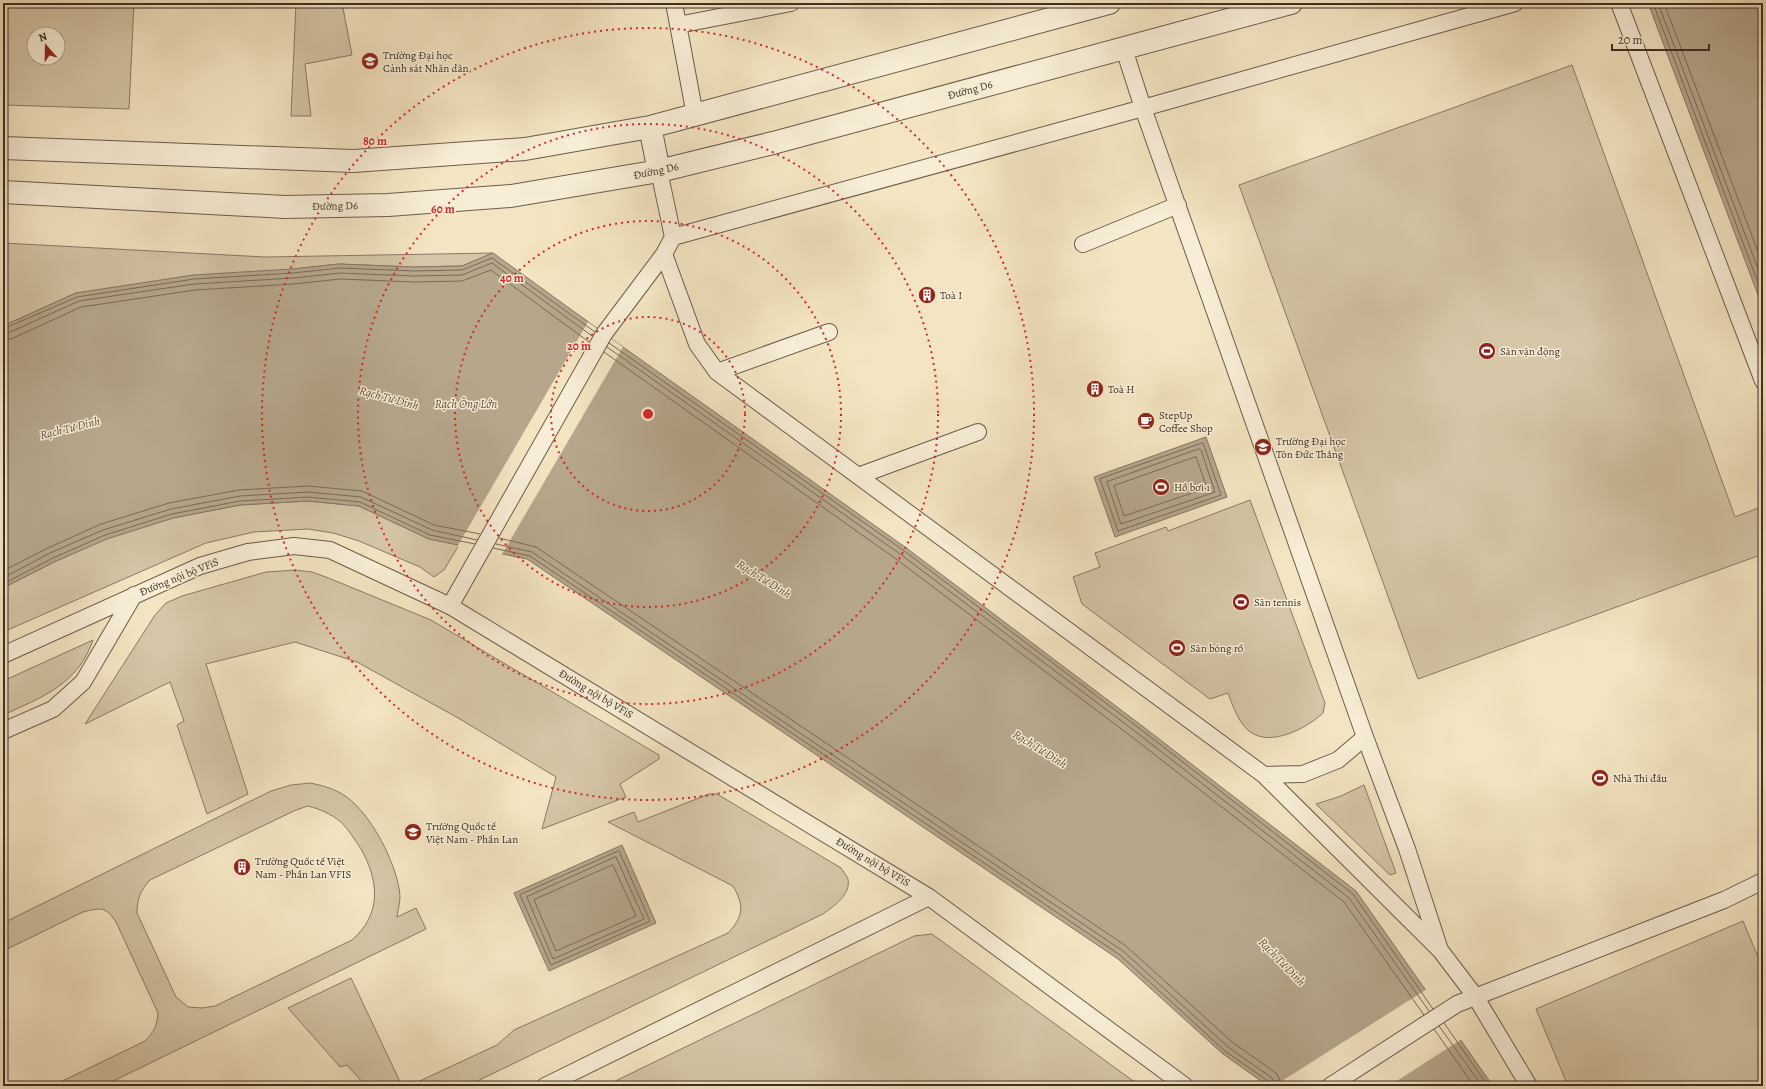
<svg xmlns="http://www.w3.org/2000/svg" width="1766" height="1089" font-family="Alegreya,serif">
	<style>
		.green { fill: #d5c6a7; stroke: #897a66; fill-rule: evenodd }
		.water { fill: #b6a78c; stroke: #867762 }
		.pier { fill: #f4e5c2 }
		.lines { fill: none; stroke-linecap: round; stroke-linejoin: round }
		.shore { stroke: #7a6b58; stroke-width: 1 }
		.service-casing { stroke: #6b5c4c; stroke-width: 18 }
		.tertiary-casing { stroke: #6b5c4c; stroke-width: 24 }
		.service { stroke: #f8eed7; stroke-width: 16 }
		.tertiary { stroke: #f8eed7; stroke-width: 22 }
		.ring { fill: none; stroke: #d62828; stroke-width: 2; stroke-dasharray: 2 4 }
		.labels { text-anchor: middle; dominant-baseline: central; stroke-width: 3; stroke-linejoin: round; paint-order: stroke }
		.poi-label { font-size: 11px; fill: #3d2f24; stroke: #f8eed7; text-anchor: start }
		.street-label { font-size: 11px; fill: #3d2f24; stroke: #f8eed7 }
		.water-label { font-size: 12px; font-style: italic; fill: #5b4d3e; stroke: #f8eed7 }
		.centre { fill: #d62828; stroke: #f8eed7; stroke-width: 2 }
		.ring-label { font-size: 12px; text-anchor: middle; font-weight: bold; fill: #d62828; stroke: #f8eed7; stroke-width: 3; stroke-linejoin: round; paint-order: stroke }
	</style>
	<rect width="100%" height="100%" fill="#f4e5c2"/>
	<filter id="stains"><feTurbulence type="fractalNoise" baseFrequency=".005" numOctaves="4"/><feColorMatrix values="0 0 0 0 .2 0 0 0 0 .09 0 0 0 0 .02 0 0 0 .5 -.17"/></filter>
	<radialGradient id="worn" r=".72"><stop offset=".6" stop-color="#630" stop-opacity="0"/><stop offset="1" stop-color="#630" stop-opacity=".3"/></radialGradient>
	<path class="green" d="M3 3H134L129 109 3 105ZM34 34H58V58H34Z
		M296 3H342L352 55 305 64 311 116H291Z
		M1572 65 1735 517 1763 506V554L1418 679 1239 185Z
		M3 243 265 257 493 253 462 266 414 267 339 264 76 293 3 326Z
		M1250 500 1325 703 1323 713C1307 728 1270 748 1249 731 1238 722 1233 706 1228 693L1210 699 1082 604 1073 577 1100 567 1095 553 1166 527 1168 531Z
		M308 501 359 506 429 539 459 545 444 570 434 577 420 567 359 541 333 533 308 529 254 532 206 543 3 632V588L54 562 107 538 173 518 240 505Z
		M295 570 312 572 326 577 431 620 659 755V759L620 784 626 797 542 829 556 777 460 719 357 662 295 642 206 664 248 794 207 814 177 725 184 721 170 682 85 724 155 615 166 603 182 596 266 572Z
		M93 640C78 684 43 697 3 715V681Z
		M310 783C321 785 332 788 342 794 369 809 398 865 400 896 400 903 398 910 397 917L416 908 426 929 103 1086H52L145 1041C154 1032 157 1026 158 1013L117 924C107 907 102 907 83 912L3 951V923L271 791 291 785ZM308 806C320 809 331 814 341 822 349 830 355 840 361 849 379 881 382 914 352 940L215 1006 202 1008 188 1007 176 997 137 913C137 899 140 891 150 880L296 810Z
		M1364 785 1396 873 1390 875 1316 804 1341 796Z
		M709 794H717L841 868C843 871 847 876 848 879 851 895 834 906 823 914L467 1086H409L497 1045 514 1030 728 933C744 916 744 905 733 886L608 822 634 812 638 822Z
		M1743 921 1763 969V1086H1568L1536 1009Z
		M932 934 1140 1086H605L914 936Z
		M351 978 402 1086H366L347 1065 340 1067 288 1008Z"/>
	<path class="water" d="M1648 3H1763V308Z
		M493 253 623 347 905 547 1141 725 1356 891 1493 1086H1268L1223 1054 1118 959 527 559 429 539 359 506 308 501 240 505 173 518 107 539 54 562 3 588V326L76 293 193 275 292 269 339 264 414 267 462 266Z
		M1206 437 1227 497 1115 537 1094 477Z
		M622 845 656 923 549 971 514 893Z"/>
	<path class="pier" d="M588 322 623 347 501 556 457 547Z
		M1427 989 1462 1039 1389 1086H1274Z"/>
	<g class="lines">
		<path class="shore" d="M1653 3 1763 296
			M1658 3 1763 282
			M1664 3 1763 265
			M3 329 77 297 194 279 293 273 340 268 414 271 462 270 492 258 595 332
			M3 334 8 333 79 301 194 284 293 278 340 273 414 276 462 275 492 263 592 336
			M3 340 11 339 81 307 195 290 294 284 340 279 414 282 462 281 491 270 589 342
			M609 343 903 550 1139 728 1353 894 1433 1009
			M607 347 900 554 1136 732 1349 898 1429 1011
			M604 352 896 559 1132 737 1344 902 1424 1015
			M1203 443 1221 495 1118 531 1100 479Z
			M1199 449 1201 450 1215 492 1121 524 1107 482Z
			M1196 457 1207 488 1124 516 1114 486Z
			M499 538 536 547 1126 946 1232 1042 1276 1073 1279 1078 1281 1086
			M496 544 532 552 1123 951 1228 1047 1272 1078 1275 1086
			M493 548 530 556 1120 955 1225 1051 1268 1081 1270 1086
			M3 571 48 548 101 524 169 503 239 490 308 486 362 491 434 525 480 534
			M3 578 50 553 103 530 171 509 240 496 308 492 361 497 432 530 477 540
			M3 584 53 558 105 535 172 514 240 501 308 497 360 502 430 535 475 544
			M619 851 650 921 551 965 520 895Z
			M616 857 644 919 553 959 527 897Z
			M613 865 636 916 556 951 534 900Z
			M1444 1023 1488 1086
			M1439 1026 1482 1086
			M1434 1029 1474 1086"/>
		<defs>
			<path id="service" d="M674 3 695 115
				M1619 3 1763 381
				M678 25 791 3
				M1124 49 1143 108 1365 737 1407 849 1439 947
				M673 237 1143 108 1515 3
				M1083 244 1178 205
				M664 254 697 344 717 372 1264 775 1440 950 1475 996 1529 1086
				M717 372 829 332
				M858 476 978 432
				M450 606 929 897 1185 1086
				M3 655 200 566 248 552 294 546 330 550 450 606 604 334 664 254 673 237 659 171
				M3 731 53 709 83 682 134 595
				M1264 775 1303 774 1338 760 1365 737
				M545 1086 929 897
				M1330 1086 1457 1004 1724 900 1763 881"/>
			<path id="tertiary" d="M650 127 659 171
				M3 148 353 161 525 149 650 127 1109 3
				M3 192 285 207 388 205 511 196 659 171 773 143 1291 3"/>
		</defs>
		<use href="#service" class="service-casing"/>
		<use href="#tertiary" class="tertiary-casing"/>
		<use href="#service" class="service"/>
		<use href="#tertiary" class="tertiary"/>
	</g>
	<g class="ring">
		<circle cx="648" cy="414" r="97"/>
		<circle cx="648" cy="414" r="193"/>
		<circle cx="648" cy="414" r="290"/>
		<circle cx="648" cy="414" r="386"/>
	</g>
	<defs>
		<symbol id="university-disc" viewBox="-11 -11 22 22"><circle r="9.5" fill="#8f2418" stroke="#f8eed7"/><path d="M0-5L7-2L0 1L-7-2ZM-4 1L0 2.5L4 1V4Q0 6-4 4Z" fill="#fff"/></symbol>
		<symbol id="building-disc" viewBox="-11 -11 22 22"><circle r="9.5" fill="#8f2418" stroke="#f8eed7"/><path d="M-4-6H4V6H1V3H-1V6H-4ZM-2.5-4.3h1.7v1.8h-1.7ZM.8-4.3h1.7v1.8H.8ZM-2.5-1h1.7V.8h-1.7ZM.8-1h1.7V.8H.8Z" fill="#fff"/></symbol>
		<symbol id="stadium-disc" viewBox="-11 -11 22 22"><circle r="9.5" fill="#8f2418" stroke="#f8eed7"/><path d="M0-5a6.5 5 0 1 0 0 10a6.5 5 0 1 0 0-10ZM-3.5-1.8h7v3.6h-7Z" fill="#fff"/></symbol>
		<symbol id="cafe-disc" viewBox="-11 -11 22 22"><circle r="9.5" fill="#8f2418" stroke="#f8eed7"/><path d="M-5.5-4.5H6V0H3Q3 3.5 0 3.5H-2.5Q-5.5 3.5-5.5 0ZM3-3.2v2h1.7v-2ZM-6 4.5H4V6H-6Z" fill="#fff"/></symbol>
		<symbol id="school-disc" viewBox="-11 -11 22 22"><circle r="9.5" fill="#8f2418" stroke="#f8eed7"/><path d="M0-5L7-2L0 1L-7-2ZM-4 1L0 2.5L4 1V4Q0 6-4 4Z" fill="#fff"/></symbol>
	</defs>
	<g fill-rule="evenodd">
		<use href="#university-disc" x="360" y="51" width="20" height="20"/>
		<use href="#building-disc" x="917" y="285" width="20" height="20"/>
		<use href="#stadium-disc" x="1477" y="341" width="20" height="20"/>
		<use href="#building-disc" x="1085" y="379" width="20" height="20"/>
		<use href="#cafe-disc" x="1136" y="411" width="20" height="20"/>
		<use href="#university-disc" x="1253" y="437" width="20" height="20"/>
		<use href="#stadium-disc" x="1151" y="477" width="20" height="20"/>
		<use href="#stadium-disc" x="1231" y="592" width="20" height="20"/>
		<use href="#stadium-disc" x="1167" y="638" width="20" height="20"/>
		<use href="#stadium-disc" x="1590" y="768" width="20" height="20"/>
		<use href="#school-disc" x="403" y="822" width="20" height="20"/>
		<use href="#building-disc" x="232" y="857" width="20" height="20"/>
	</g>
	<g class="labels">
		<g class="poi-label">
			<text x="383" y="55">Trường Đại học<tspan x="383" dy="13">Cảnh sát Nhân dân</tspan></text>
			<text x="940" y="295">Toà I</text>
			<text x="1500" y="351">Sân vận động</text>
			<text x="1108" y="389">Toà H</text>
			<text x="1159" y="415">StepUp<tspan x="1159" dy="13">Coffee Shop</tspan></text>
			<text x="1276" y="441">Trường Đại học<tspan x="1276" dy="13">Tôn Đức Thắng</tspan></text>
			<text x="1174" y="487">Hồ bơi 1</text>
			<text x="1254" y="602">Sân tennis</text>
			<text x="1190" y="648">Sân bóng rổ</text>
			<text x="1613" y="778">Nhà Thi đấu</text>
			<text x="426" y="826">Trường Quốc tế<tspan x="426" dy="13">Việt Nam - Phần Lan</tspan></text>
			<text x="255" y="861">Trường Quốc tế Việt<tspan x="255" dy="13">Nam - Phần Lan VFIS</tspan></text>
		</g>
		<g class="street-label">
			<text transform="translate(970 90) rotate(-15)">Đường D6</text>
			<text transform="translate(656 171) rotate(-12)">Đường D6</text>
			<text transform="translate(335 206) rotate(-1)">Đường D6</text>
			<text transform="translate(179 577) rotate(-22)">Đường nội bộ VFiS</text>
			<text transform="translate(596 694) rotate(31)">Đường nội bộ VFiS</text>
			<text transform="translate(873 862) rotate(31)">Đường nội bộ VFiS</text>
		</g>
		<g class="water-label">
			<text transform="translate(389 398) rotate(15)">Rạch Tư Dinh</text>
			<text x="466" y="404">Rạch Ông Lớn</text>
			<text transform="translate(70 428) rotate(-14)">Rạch Tư Dinh</text>
			<text transform="translate(764 579) rotate(32)">Rạch Tư Dinh</text>
			<text transform="translate(1040 749) rotate(32)">Rạch Tư Dinh</text>
			<text transform="translate(1282 962) rotate(46)">Rạch Tư Dinh</text>
		</g>
	</g>
	<circle cx="648" cy="414" r="6" class="centre"/>
	<g class="ring-label">
		<text x="375" y="145">80 m</text>
		<text x="443" y="213">60 m</text>
		<text x="512" y="282">40 m</text>
		<text x="579" y="350">20 m</text>
	</g>
	<rect width="1766" height="1089" fill="none" stroke="#f4e5c2" stroke-width="16"/>
	<rect x="4" y="4" width="1758" height="1081" fill="none" stroke="#3d2f24" stroke-width="2"/>
	<rect x="8" y="8" width="1750" height="1073" fill="none" stroke="#3d2f24"/>
	<g transform="translate(46 46) rotate(340)"><circle r="19" fill="#f8eed7" stroke="#ada28f"/>
	<path d="M0-3L7 15L0 10L-7 15Z" fill="#8f2418"/>
	<text y="-6" font-size="11" font-weight="bold" text-anchor="middle" fill="#3d2f24">N</text>
	</g>
	<path d="M1612 44v6h97v-6" fill="none" stroke="#3d2f24" stroke-width="2"/>
	<text x="1618" y="44" font-size="12" fill="#3d2f24" stroke="#f8eed7" stroke-width="3" paint-order="stroke">20 m</text>
	<rect width="100%" height="100%" filter="url(#stains)"/>
	<rect width="100%" height="100%" fill="url(#worn)"/>
</svg>
